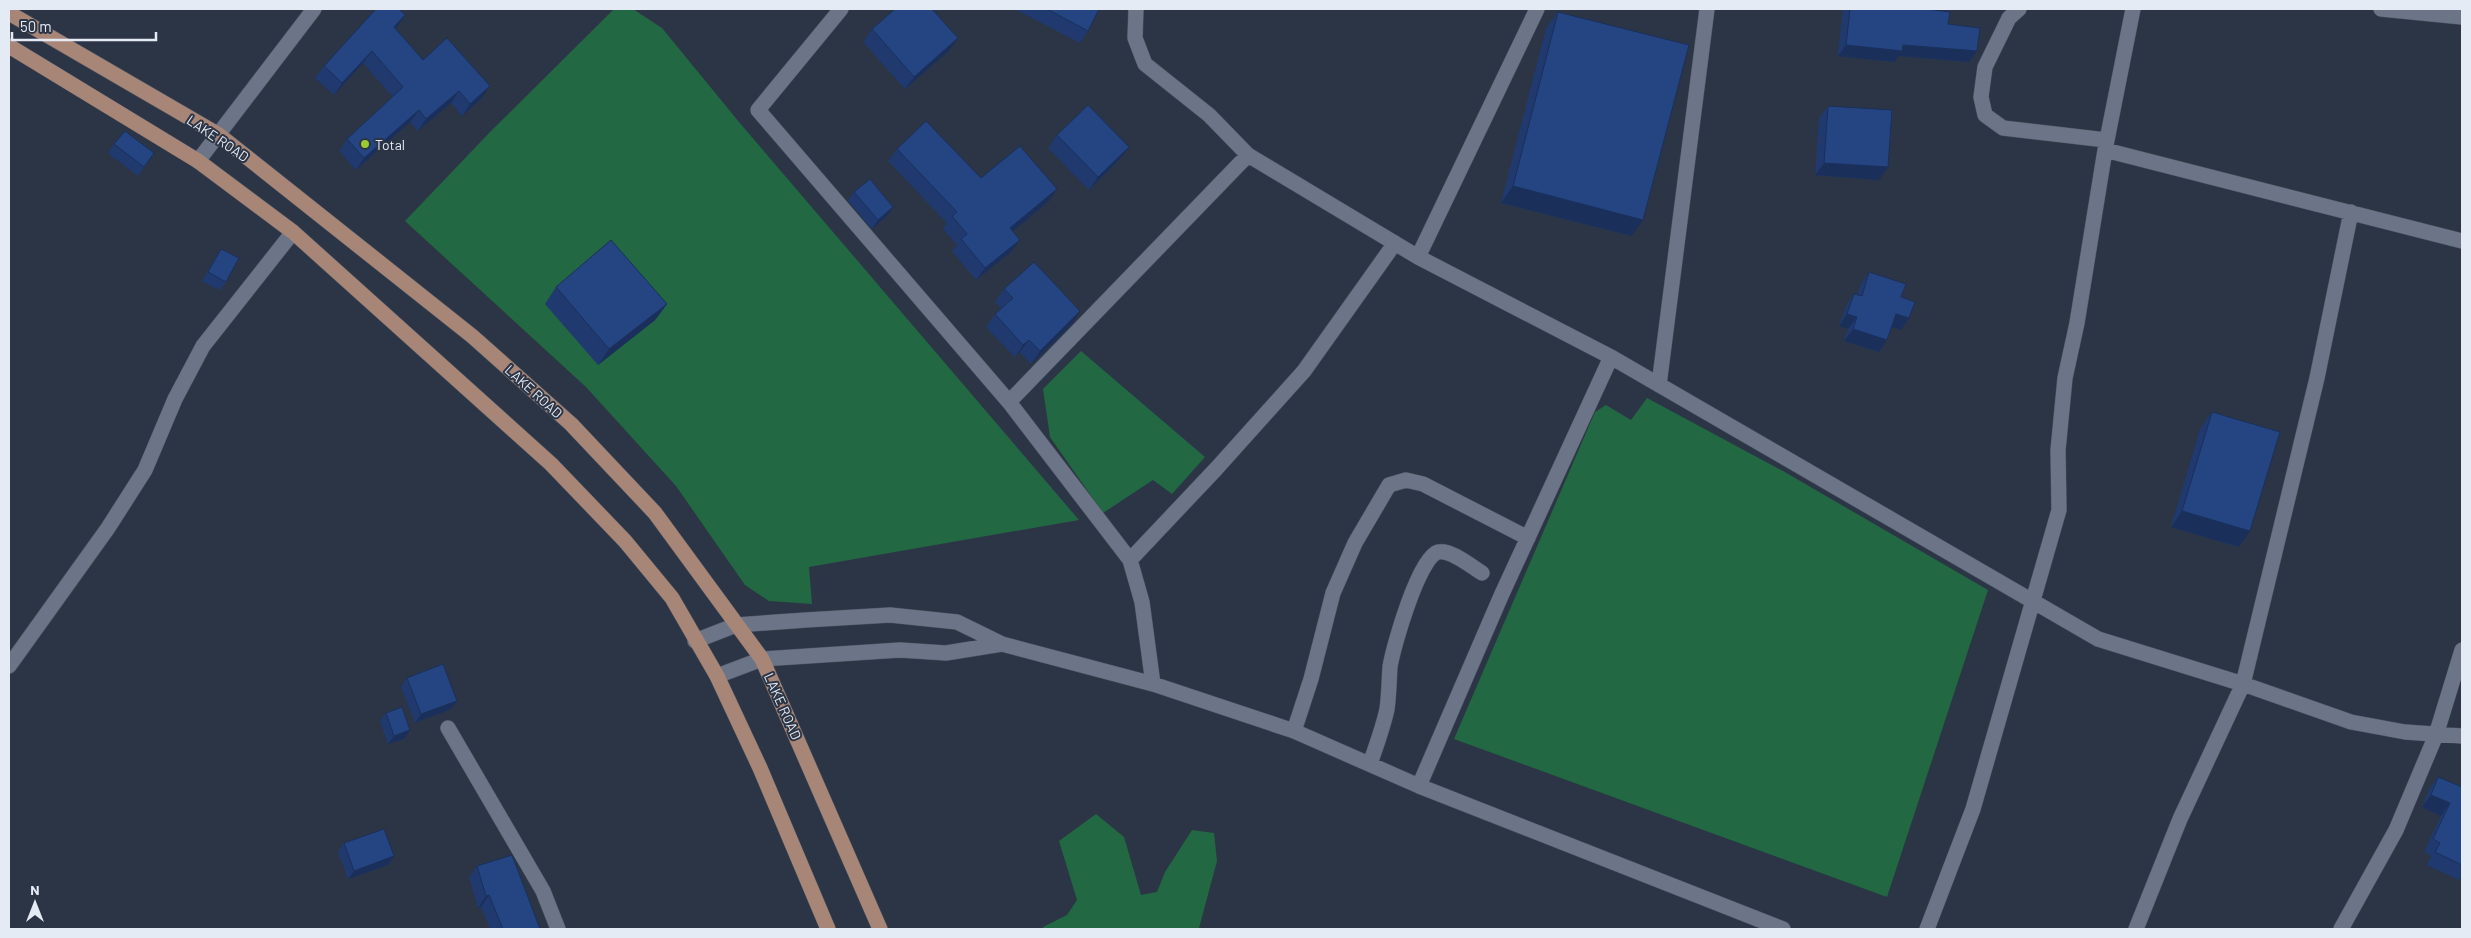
<svg xmlns="http://www.w3.org/2000/svg" width="2471" height="938" font-family="Barlow,sans-serif">
	<style>
		.green { fill: #216843 }
		.lines { fill: none; stroke-linecap: round; stroke-linejoin: round }
		.minor-casing { stroke: #4a5260; stroke-width: 16 }
		.major-casing { stroke: #4a5260; stroke-width: 16 }
		.minor { stroke: #6b7587; stroke-width: 15 }
		.major { stroke: #a88677; stroke-width: 15 }
		.wall { fill: #203a70 }
		.shaded-wall { fill: #1a305b }
		.building { fill: #254482; stroke: #1a305b }
		.poi-dot { fill: #9cca31; stroke: #2c3545; stroke-width: 2 }
		.labels { text-anchor: middle; dominant-baseline: central; stroke-width: 4; stroke-linejoin: round; paint-order: stroke }
		.street-label { font-size: 14px; fill: #e5ebf5; stroke: #2c3545 }
		.poi-label { font-size: 14px; fill: #e5ebf5; stroke: #2c3545; text-anchor: start }
	</style>
	<rect width="100%" height="100%" fill="#2c3545"/>
	<path class="green" d="M614 9H633L662 28 739 122 1079 520 809 567 812 604 769 601 745 585 676 486 586 387 405 221 491 131Z
		M1081 351 1205 457 1172 494 1153 480 1103 513 1050 437 1043 389Z
		M1647 398 1783 471 1988 590 1887 897 1454 739 1595 412 1606 405 1631 420Z
		M1096 814 1124 837 1141 895 1157 892 1165 872 1192 830 1214 833 1217 861 1199 928 1200 929H1044L1043 927 1067 915 1077 900 1059 841Z"/>
	<g class="lines">
		<defs>
			<path id="minor" d="M841 9 758 110 1009 402 1130 560 1142 602 1153 684
				M1136 9 1135 38 1145 64 1209 115 1248 155 1418 257 1611 357 2098 639 2243 684 2351 722 2405 732 2462 736
				M2019 9 2009 18 1985 67 1981 97 1985 115 2003 128 2106 140
				M2381 9 2462 17
				M2105 150 2462 241
				M198 161 314 9
				M1418 257 1537 9
				M1659 385 1707 9
				M1009 402 1248 155
				M1130 560 1216 469 1304 371 1395 243
				M695 641 736 625 806 620 890 615 957 622 1002 644 1153 684 1294 731 1419 786 1783 929
				M9 666 108 528 145 470 175 399 203 346 293 232
				M717 676 762 659 900 650 946 653 1002 644
				M448 728 543 891 558 929
				M1294 731 1311 679 1333 593 1355 543 1389 485 1406 480 1423 484 1528 538
				M1370 764C1376 746 1383 728 1387 709 1389 695 1389 681 1390 667 1393 647 1419 557 1438 552 1451 549 1472 567 1482 573
				M1419 786 1501 596 1611 357
				M1927 929 1973 809 2059 510 2058 450 2065 378 2077 323 2105 150 2133 9
				M2136 929 2180 819 2243 684 2317 378 2351 212
				M2341 929 2396 830 2436 735 2462 650"/>
			<path id="major" d="M9 13 219 135 472 336 571 424 655 513 762 659 880 929
				M9 46 198 161 293 232 551 464 625 541 672 598 717 676 760 768 828 929"/>
		</defs>
		<use href="#minor" class="minor-casing"/>
		<use href="#major" class="major-casing"/>
		<use href="#minor" class="minor"/>
		<use href="#major" class="major"/>
	</g>
	<path class="wall" d="M1015 9H1099L1088 31 1080 43Z
		M1843 9H1926L1948 24 1969 62 1899 56 1894 62 1838 56Z
		M1558 12 1632 236 1501 203 1546 28Z
		M405 15 395 29 423 60 482 98 462 116 451 103 418 131 410 122 356 170 339 151 347 139 393 97 363 63 334 95 315 78 324 66Z
		M872 29 949 51 905 89 863 42Z
		M1828 106 1879 180 1815 175 1819 118Z
		M1057 135 1129 147 1120 159 1089 190 1048 148Z
		M114 144 154 153 138 176 108 153Z
		M897 149 981 178 1048 202 1013 231 1011 252 976 280 952 251 957 245 943 229 947 223 888 161Z
		M854 192 887 216 872 229 848 201Z
		M221 249 226 282 220 290 202 281 215 258Z
		M1869 272 1901 297 1909 318 1901 330 1891 327 1879 352 1844 341 1848 329 1839 326 1846 306 1854 294 1857 295 1861 284Z
		M556 287 667 304 655 320 598 365 545 304Z
		M1004 289 1072 324 1031 364 1020 352 1015 357 986 327 995 314 1002 309 995 302Z
		M2212 412 2250 531 2239 547 2171 527 2200 429Z
		M407 678 457 701 451 709 415 723 401 687Z
		M386 713 410 730 404 739 388 744 380 721Z
		M2438 777 2462 787V874L2459 880 2427 865 2431 856 2424 852 2441 816 2422 807 2429 790Z
		M344 843 394 856 388 865 348 879 338 852Z
		M477 866 540 929H490L481 907 478 908 469 877Z"/>
	<path class="shaded-wall" d="M405 15 397 27 386 39 394 27Z
		M958 38 949 51 905 89 914 77Z
		M1846 45H1903L1977 51 1969 62 1899 56 1894 62 1838 56Z
		M372 51 363 63 334 95 342 83Z
		M490 86 482 98 462 116 470 104Z
		M459 91 451 103 418 131 426 119Z
		M419 110 410 122 356 170 364 158Z
		M1129 147 1120 159 1089 190 1098 177Z
		M1824 163 1888 167 1879 180 1815 175Z
		M1513 186 1643 220 1632 236 1501 203Z
		M1057 189 1048 202 1001 241 1010 228Z
		M893 207 887 216 872 229 878 220Z
		M1020 240 1011 252 976 280 985 268Z
		M667 304 655 320 598 365 609 349Z
		M1080 311 1072 324 1031 364 1040 351Z
		M1847 314 1857 317 1848 329 1839 326Z
		M1896 314 1909 318 1901 330 1887 326Z
		M1853 329 1887 340 1879 352 1844 341Z
		M1029 340 1020 352 1015 357 1023 345Z
		M2182 511 2250 531 2239 547 2171 527Z
		M457 701 451 709 415 723 421 714Z
		M410 730 404 739 388 744 394 736Z
		M2431 795 2450 803 2441 816 2422 807Z
		M394 856 388 865 348 879 354 871Z
		M489 895 481 907 478 908 486 896Z"/>
	<path class="building" d="M376 9H399L405 15 394 27 423 60 447 38 490 86 470 104 459 91 426 119 419 110 364 158 347 139 403 87 372 51 342 83 324 66Z
		M895 9H932L958 38 914 77 872 29Z
		M1047 9H1099L1088 31Z
		M1850 9H1926L1950 12 1948 24 1980 28 1977 51 1903 45 1902 51 1846 45Z
		M1558 12 1689 45 1643 220 1513 186Z
		M1088 105 1129 147 1098 177 1057 135Z
		M1828 106 1892 110 1888 167 1824 163Z
		M926 121 981 178 1020 146 1057 189 1010 228 1020 240 985 268 961 239 967 234 952 216 957 212 897 149Z
		M125 131 154 153 144 167 114 144Z
		M870 179 893 207 878 220 854 192Z
		M611 240 667 304 609 349 556 287Z
		M221 249 239 258 226 282 208 272Z
		M1034 262 1080 311 1040 351 1029 340 1023 345 995 314 1013 298 1004 289Z
		M1869 272 1906 284 1901 297 1915 302 1909 318 1896 314 1887 340 1853 329 1857 317 1847 314 1854 294 1862 296Z
		M2212 412 2280 432 2250 531 2182 511Z
		M443 664 457 701 421 714 407 678Z
		M402 707 410 730 394 736 386 713Z
		M2438 777 2462 787V865L2435 852 2440 843 2433 839 2450 803 2431 795Z
		M384 829 394 856 354 871 344 843Z
		M512 855 540 929H503L489 895 486 896 477 866Z"/>
	<circle class="poi-dot" cx="365" cy="144" r="5"/>
	<g class="labels">
		<g class="street-label">
			<text transform="translate(218 138) rotate(34)">LAKE ROAD</text>
			<text transform="translate(534 391) rotate(42)">LAKE ROAD</text>
			<text transform="translate(783 706) rotate(66)">LAKE ROAD</text>
		</g>
		<g class="poi-label">
			<text x="375" y="144">Total</text>
		</g>
	</g>
	<rect width="2471" height="938" fill="none" stroke="#e5ebf5" stroke-width="20"/>
	<g transform="translate(35 903)" stroke="#2c3545" stroke-width="4" paint-order="stroke">
	<path d="M0-4L9 19L0 12L-9 19Z" fill="#e5ebf5"/>
	<text y="-8" font-size="14" font-weight="bold" text-anchor="middle" fill="#e5ebf5">N</text>
	</g>
	<path d="M12 32v8h144v-8" fill="none" stroke="#e5ebf5" stroke-width="2.5"/>
	<text x="20" y="32" font-size="15" fill="#e5ebf5" stroke="#2c3545" stroke-width="4" paint-order="stroke">50 m</text>
</svg>
